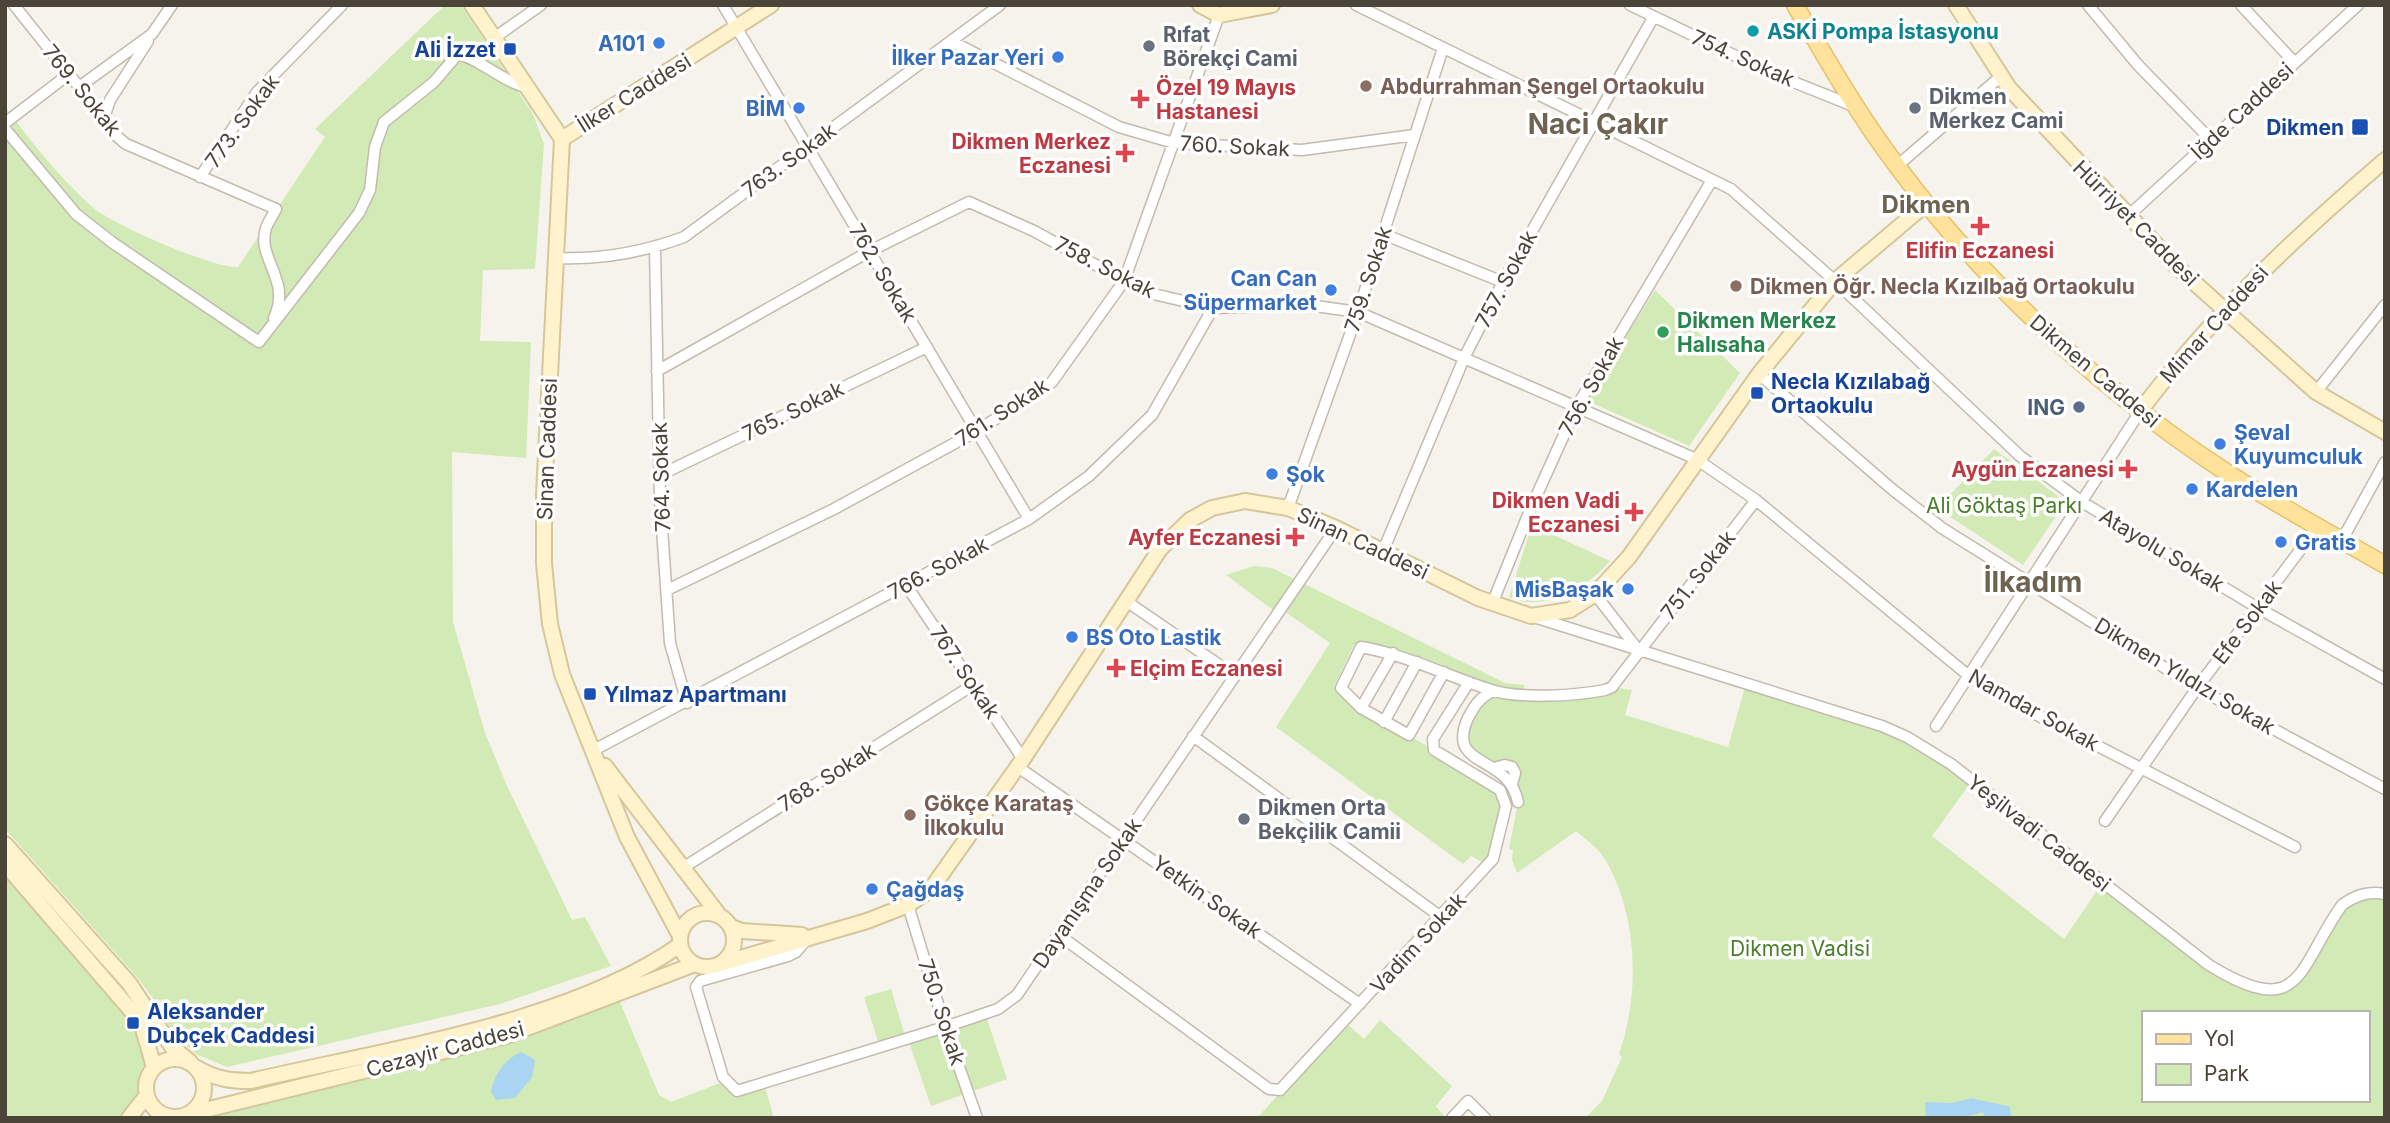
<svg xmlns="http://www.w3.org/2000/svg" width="2390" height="1123" font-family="Inter,sans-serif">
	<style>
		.green { fill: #d2eab5; fill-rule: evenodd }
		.water { fill: #a9d4f2 }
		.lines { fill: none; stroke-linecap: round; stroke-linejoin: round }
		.street-casing { stroke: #c2bbae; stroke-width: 13 }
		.secondary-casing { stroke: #d6c79b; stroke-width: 18 }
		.primary-casing { stroke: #e6c16a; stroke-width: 19 }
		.street { stroke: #fff; stroke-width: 10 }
		.secondary { stroke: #fff3cd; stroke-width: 14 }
		.primary { stroke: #ffe39c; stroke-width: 16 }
		.culture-dot { fill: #0f9aa8; stroke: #fff; stroke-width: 2.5 }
		.shop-dot { fill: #3f7fe0; stroke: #fff; stroke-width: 2.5 }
		.worship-dot { fill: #6b7280; stroke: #fff; stroke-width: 2.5 }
		.transit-dot { fill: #1a4fb4; stroke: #fff; stroke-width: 2.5 }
		.education-dot { fill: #8d6e63; stroke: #fff; stroke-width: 2.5 }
		.health-dot { fill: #e0444e; stroke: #fff; stroke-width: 2.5 }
		.leisure-dot { fill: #2e9e5b; stroke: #fff; stroke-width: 2.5 }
		.service-dot { fill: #5c6f8a; stroke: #fff; stroke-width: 2.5 }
		.labels { text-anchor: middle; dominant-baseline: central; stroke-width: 7; stroke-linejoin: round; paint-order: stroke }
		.culture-label { font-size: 21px; font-weight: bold; fill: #0d838f; stroke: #fff; text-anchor: start }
		.worship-label { font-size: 21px; font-weight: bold; fill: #5b616d; stroke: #fff; text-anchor: start }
		.shop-label { font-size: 21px; font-weight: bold; fill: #366cbe; stroke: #fff; text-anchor: start }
		.transit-label { font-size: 21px; font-weight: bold; fill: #164399; stroke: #fff; text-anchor: start }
		.street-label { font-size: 21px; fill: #4b4439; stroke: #fff }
		.education-label { font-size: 21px; font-weight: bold; fill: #785e54; stroke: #fff; text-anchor: start }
		.health-label { font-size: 21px; font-weight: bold; fill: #be3a42; stroke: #fff; text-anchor: end }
		.leisure-label { font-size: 21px; font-weight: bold; fill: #27864d; stroke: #fff; text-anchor: start }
		.service-label { font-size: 21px; font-weight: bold; fill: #4e5e75; stroke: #fff; text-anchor: end }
		.park-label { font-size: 21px; fill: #4a7f2a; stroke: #fff }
		.quarter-label { font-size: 24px; font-weight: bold; fill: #6e6250; stroke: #fff }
		.district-label { font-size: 28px; font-weight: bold; fill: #6e6250; stroke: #fff }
	</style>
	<rect width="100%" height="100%" fill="#f6f3ec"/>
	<path class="green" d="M445 5H461L533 114 544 144 535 269 483 270 480 341 531 342 526 458 452 452 453 622 485 733 507 786 572 920 585 917 611 966 500 1004 227 1067 196 1054 171 1032 162 1010 136 976 5 829V107C30 140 59 177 90 205 108 223 214 269 238 267L325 137 315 129Z
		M1655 290 1740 373 1689 446 1590 402V393Z
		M1994 449 2066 502 2023 565 1937 508Z
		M1532 525 1610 561C1586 589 1545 613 1509 597Z
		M1254 566 1272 568 1505 683 1524 685 1525 694 1612 687 1632 690 1625 715 1728 747 1746 684 1882 726 1972 781 1932 836 2064 939 2102 883 2209 965 2255 988 2287 985 2352 897 2385 894V1118H1585L1602 1101 1622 1057 1619 1054C1640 995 1638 916 1606 861 1600 849 1586 840 1576 831L1517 873 1512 860 1513 850 1509 849 1518 802 1515 789 1468 753 1465 725 1492 690 1362 641 1354 645 1334 687 1344 699 1493 783 1503 797 1489 866 1471 856 1463 864 1276 727 1330 643 1281 609 1277 613 1226 575ZM2143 1013H2367V1100H2143Z
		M5 864 109 980 149 1046V1075L124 1118H5Z
		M891 989 906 1039 880 1048 864 997Z
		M617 995 659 1095 671 1102 725 1081 737 1091 764 1084 774 1118H163L186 1115 506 1036Z
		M985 1013 1007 1079 931 1106 908 1039Z
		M1380 1020 1452 1086 1436 1106 1446 1118H1257L1345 1022 1364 1039Z"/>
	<path class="water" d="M521 1052 535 1060 532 1077 515 1098 496 1100 491 1092C494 1074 505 1059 521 1052Z
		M1971 1098C1984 1102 1997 1103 2010 1107L2011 1115 2018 1118H1987L1982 1112C1968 1119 1943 1116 1926 1117L1925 1102 1952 1103Z"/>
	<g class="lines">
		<defs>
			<path id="street" d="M14 5 104 118 113 133 126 144 276 209C273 215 268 222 266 228 256 259 292 279 274 318
				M723 5 1029 519
				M1356 5 1731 189 1835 281 2020 456 2082 502 2258 608 2385 679
				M1630 5 1771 73 1856 107
				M2088 5 2138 65 2211 140
				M2241 5 2294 62
				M494 38 541 5
				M951 41 1119 127 1174 143 1302 150 1415 135
				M79 87 152 34 172 5
				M104 118 110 100 148 41
				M5 123 69 74
				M5 129 76 214 113 243 259 342 359 213 370 190 375 147 384 122 434 82 457 55C474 54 503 83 527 87
				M1897 166 2000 77
				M200 177 257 92 342 5
				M2127 217 2358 5
				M1383 234 1503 282
				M655 248 660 500 670 643 687 703
				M555 258C601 260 641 253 684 237L1000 5
				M657 371 870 251 969 202 1034 231 1145 292 1213 308 1308 305 1358 312 1696 459 1756 500 1969 676 2002 697 2295 847
				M1759 374 1893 490 1942 528 2197 688 2385 789
				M2316 392 2385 305
				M660 475 927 347
				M1288 508 1358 312 1443 48
				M2342 540 2385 462
				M1383 551 1465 356 1503 282 1653 18
				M906 585 1023 759
				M667 590 834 509 977 431 1052 382 1124 281 1219 15
				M1595 594 1639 651
				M1126 601 1234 675
				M1492 604 1530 510 1577 406 1712 180
				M1537 618 1882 726 1907 737 1951 764 2209 965C2303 1023 2297 968 2342 905 2356 895 2368 891 2385 894
				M1444 672 1409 735 1361 708 1341 688 1361 647C1407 655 1447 676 1491 690 1519 699 1575 696 1605 690L1612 687 1756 500
				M1493 691C1479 698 1475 705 1468 718 1445 769 1508 753 1518 802
				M1361 708 1393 653
				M1384 722 1417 662
				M1936 726 2141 410
				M1193 736 1441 917
				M594 750 1029 519 1089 476 1152 415 1213 308
				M1018 767 1360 1004
				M1494 768 1505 765 1512 767 1515 773 1512 784
				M2105 821 2197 688 2318 526
				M681 869 973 685
				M908 905 945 1027 977 1118
				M1059 935 1269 1089 1280 1090 1493 859 1506 806 1500 790 1434 750 1433 739 1469 682
				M809 937 796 952 788 956 700 981 696 987 723 1077 737 1091 945 1027 998 1009 1017 995 1336 528
				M1452 1118 1468 1101 1485 1118"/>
			<path id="secondary" d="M472 5 562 139
				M1200 5 1219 15 1272 5
				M1956 5 2009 88 2177 267 2316 392 2385 432
				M562 139 544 494V564L550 624 562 674 627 837 680 936
				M562 139 771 5
				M2141 410C2212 315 2295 237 2385 160
				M605 766 719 915
				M5 844 129 983 172 1047 190 1062
				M5 864 141 1022 154 1067
				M680 940a27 27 0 1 1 54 0a27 27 0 1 1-54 0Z
				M731 927 742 931 802 935
				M720 964 867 921 908 905 931 889 1023 759 1160 549 1190 520 1212 508 1245 501 1288 508 1336 528 1478 598 1531 616 1570 610 1595 594 1629 557 1759 374 1835 281 1926 204
				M146 1088a29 29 0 1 1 58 0a29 29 0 1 1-58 0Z
				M197 1068C216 1079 230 1081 251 1081 386 1049 567 1024 680 945
				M189 1114 506 1036 695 964
				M129 1118 147 1095"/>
			<path id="primary" d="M1795 5C1827 60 1859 116 1897 166 1983 282 2100 389 2220 468 2273 503 2330 533 2385 565"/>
		</defs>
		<use href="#street" class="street-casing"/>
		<use href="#secondary" class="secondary-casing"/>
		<use href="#primary" class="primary-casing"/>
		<use href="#street" class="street"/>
		<use href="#secondary" class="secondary"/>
		<use href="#primary" class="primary"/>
	</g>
	<circle class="culture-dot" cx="1753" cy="31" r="7"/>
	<g class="shop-dot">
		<circle cx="659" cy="43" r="7"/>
		<circle cx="1058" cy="57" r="7"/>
		<circle cx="799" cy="108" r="7"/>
		<circle cx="1331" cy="290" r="7"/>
		<circle cx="2220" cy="444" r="7"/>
		<circle cx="1272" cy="474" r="7"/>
		<circle cx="2192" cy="489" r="7"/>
		<circle cx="2281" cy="542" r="7"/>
		<circle cx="1628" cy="589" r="7"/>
		<circle cx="1072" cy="637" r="7"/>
		<circle cx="872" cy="889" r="7"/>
	</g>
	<g class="worship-dot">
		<circle cx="1149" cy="46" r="7"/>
		<circle cx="1915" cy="108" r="7"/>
		<circle cx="1244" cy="819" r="7"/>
	</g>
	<g class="transit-dot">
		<rect x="503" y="42" width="14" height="14" rx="3.5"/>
		<rect x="2351" y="118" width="18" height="18" rx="3.5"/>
		<rect x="1750" y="386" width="14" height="14" rx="3.5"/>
		<rect x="583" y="687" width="14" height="14" rx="3.5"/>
		<rect x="126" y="1016" width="14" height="14" rx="3.5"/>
	</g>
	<g class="education-dot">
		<circle cx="1366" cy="86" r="7"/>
		<circle cx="1736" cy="286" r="7"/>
		<circle cx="910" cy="815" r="7"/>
	</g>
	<g class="health-dot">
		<path d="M1136.5 88.5h7v7h7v7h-7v7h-7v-7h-7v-7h7z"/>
		<path d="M1121.5 142.5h7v7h7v7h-7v7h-7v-7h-7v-7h7z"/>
		<path d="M1976.5 215.5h7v7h7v7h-7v7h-7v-7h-7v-7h7z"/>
		<path d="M2124.5 458.5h7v7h7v7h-7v7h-7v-7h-7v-7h7z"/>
		<path d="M1630.5 501.5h7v7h7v7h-7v7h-7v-7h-7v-7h7z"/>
		<path d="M1291.5 526.5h7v7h7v7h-7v7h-7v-7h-7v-7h7z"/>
		<path d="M1112.5 657.5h7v7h7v7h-7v7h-7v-7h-7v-7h7z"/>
	</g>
	<circle class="leisure-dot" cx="1663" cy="332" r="7"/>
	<circle class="service-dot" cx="2079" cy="407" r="7"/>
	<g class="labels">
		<g class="culture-label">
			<text x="1767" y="31">ASKİ Pompa İstasyonu</text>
		</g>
		<g class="worship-label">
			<text x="1163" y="34">Rıfat<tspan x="1163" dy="24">Börekçi Cami</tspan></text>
			<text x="1929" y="96">Dikmen<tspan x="1929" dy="24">Merkez Cami</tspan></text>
			<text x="1258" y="807">Dikmen Orta<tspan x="1258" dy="24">Bekçilik Camii</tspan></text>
		</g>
		<g class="shop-label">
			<text x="645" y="43" text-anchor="end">A101</text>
			<text x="1044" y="57" text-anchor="end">İlker Pazar Yeri</text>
			<text x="785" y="108" text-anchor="end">BİM</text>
			<text x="1317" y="278" text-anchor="end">Can Can<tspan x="1317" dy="24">Süpermarket</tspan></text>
			<text x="2234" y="432">Şeval<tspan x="2234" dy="24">Kuyumculuk</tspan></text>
			<text x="1286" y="474">Şok</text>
			<text x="2206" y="489">Kardelen</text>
			<text x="2295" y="542">Gratis</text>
			<text x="1614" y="589" text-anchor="end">MisBaşak</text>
			<text x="1086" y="637">BS Oto Lastik</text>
			<text x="886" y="889">Çağdaş</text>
		</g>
		<g class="transit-label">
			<text x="496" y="49" text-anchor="end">Ali İzzet</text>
			<text x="2344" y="127" text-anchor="end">Dikmen</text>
			<text x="1771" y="381">Necla Kızılabağ<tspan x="1771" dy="24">Ortaokulu</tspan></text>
			<text x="604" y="694">Yılmaz Apartmanı</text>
			<text x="147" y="1011">Aleksander<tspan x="147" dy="24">Dubçek Caddesi</tspan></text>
		</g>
		<g class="street-label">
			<text transform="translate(1743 58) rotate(24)">754. Sokak</text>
			<text transform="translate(82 90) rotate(51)">769. Sokak</text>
			<text transform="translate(634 93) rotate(-32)">İlker Caddesi</text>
			<text transform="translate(2242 111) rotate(-43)">İğde Caddesi</text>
			<text transform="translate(242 121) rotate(-54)">773. Sokak</text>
			<text transform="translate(1235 146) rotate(3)">760. Sokak</text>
			<text transform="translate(789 160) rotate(-36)">763. Sokak</text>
			<text transform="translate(2136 223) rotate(45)">Hürriyet Caddesi</text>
			<text transform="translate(1105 267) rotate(27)">758. Sokak</text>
			<text transform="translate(883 273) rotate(59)">762. Sokak</text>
			<text transform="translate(1368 279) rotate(-72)">759. Sokak</text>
			<text transform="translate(1506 279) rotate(-62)">757. Sokak</text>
			<text transform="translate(2214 324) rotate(-48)">Mimar Caddesi</text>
			<text transform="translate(2095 371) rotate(40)">Dikmen Caddesi</text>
			<text transform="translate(1591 386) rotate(-61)">756. Sokak</text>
			<text transform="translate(793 411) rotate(-26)">765. Sokak</text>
			<text transform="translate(1002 412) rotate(-33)">761. Sokak</text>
			<text transform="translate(547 449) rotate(-88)">Sinan Caddesi</text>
			<text transform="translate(661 477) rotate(-92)">764. Sokak</text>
			<text transform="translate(1363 543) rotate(25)">Sinan Caddesi</text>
			<text transform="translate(2162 550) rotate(31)">Atayolu Sokak</text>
			<text transform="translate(938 568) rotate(-28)">766. Sokak</text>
			<text transform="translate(1698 575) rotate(-52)">751. Sokak</text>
			<text transform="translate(2247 622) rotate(-53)">Efe Sokak</text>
			<text transform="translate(965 672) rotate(56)">767. Sokak</text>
			<text transform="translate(2185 676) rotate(31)">Dikmen Yıldızı Sokak</text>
			<text transform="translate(2034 710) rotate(29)">Namdar Sokak</text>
			<text transform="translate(827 777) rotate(-32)">768. Sokak</text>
			<text transform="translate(2039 833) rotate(38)">Yeşilvadi Caddesi</text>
			<text transform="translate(1087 893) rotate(-56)">Dayanışma Sokak</text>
			<text transform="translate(1207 897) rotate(35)">Yetkin Sokak</text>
			<text transform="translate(1418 943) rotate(-47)">Vadim Sokak</text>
			<text transform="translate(942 1012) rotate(72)">750. Sokak</text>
			<text transform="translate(445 1049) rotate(-15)">Cezayir Caddesi</text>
		</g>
		<g class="education-label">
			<text x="1380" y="86">Abdurrahman Şengel Ortaokulu</text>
			<text x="1750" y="286">Dikmen Öğr. Necla Kızılbağ Ortaokulu</text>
			<text x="924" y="803">Gökçe Karataş<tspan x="924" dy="24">İlkokulu</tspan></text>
		</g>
		<g class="health-label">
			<text x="1156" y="87" text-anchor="start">Özel 19 Mayıs<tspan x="1156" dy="24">Hastanesi</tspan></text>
			<text x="1111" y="141">Dikmen Merkez<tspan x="1111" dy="24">Eczanesi</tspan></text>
			<text x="1980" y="250" text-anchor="middle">Elifin Eczanesi</text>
			<text x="2114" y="469">Aygün Eczanesi</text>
			<text x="1620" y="500">Dikmen Vadi<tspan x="1620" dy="24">Eczanesi</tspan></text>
			<text x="1281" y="537">Ayfer Eczanesi</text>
			<text x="1130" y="668" text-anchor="start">Elçim Eczanesi</text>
		</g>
		<g class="leisure-label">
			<text x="1677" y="320">Dikmen Merkez<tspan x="1677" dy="24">Halısaha</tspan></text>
		</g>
		<g class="service-label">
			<text x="2065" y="407">ING</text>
		</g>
		<g class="park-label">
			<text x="2004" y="505">Ali Göktaş Parkı</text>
			<text x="1800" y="948">Dikmen Vadisi</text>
		</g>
		<g class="quarter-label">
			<text x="1926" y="204">Dikmen</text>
		</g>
		<g class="district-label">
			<text x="1598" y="124">Naci Çakır</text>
			<text x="2033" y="582">İlkadım</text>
		</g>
	</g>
	<rect width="2390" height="1123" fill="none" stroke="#4b4439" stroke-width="14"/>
	<rect x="2142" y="1011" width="228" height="91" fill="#ffffff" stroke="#b7b4b0" stroke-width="2"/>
	<rect x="2156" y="1034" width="35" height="10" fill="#ffe39c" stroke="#b7b4b0" stroke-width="2"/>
	<text x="2204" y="1046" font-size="21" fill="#4b4439">Yol</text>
	<rect x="2156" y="1064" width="35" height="21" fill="#d2eab5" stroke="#b7b4b0" stroke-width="2"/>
	<text x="2204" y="1081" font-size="21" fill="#4b4439">Park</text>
</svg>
